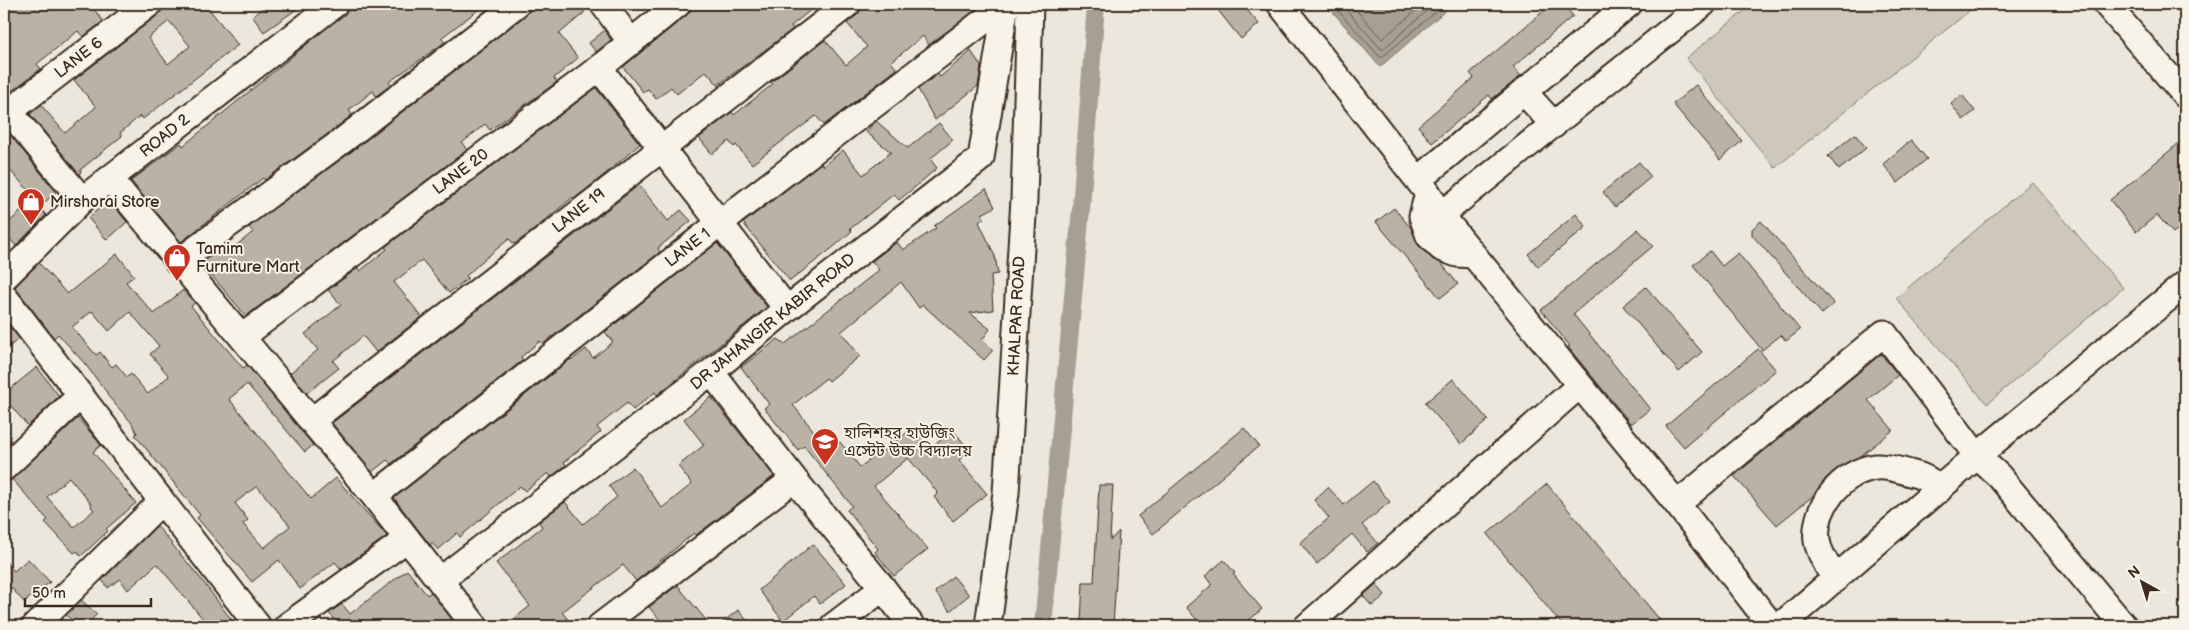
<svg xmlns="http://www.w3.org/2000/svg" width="2189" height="630" font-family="'Balsamiq Sans','Noto Sans Bengali',sans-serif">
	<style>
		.green { fill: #cec8bc; stroke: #84796d }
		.water { fill: #a89f93; stroke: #7c7064 }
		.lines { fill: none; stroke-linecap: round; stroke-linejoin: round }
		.shore { stroke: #67594d; stroke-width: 1 }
		.canal { stroke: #a89f93; stroke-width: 18 }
		.building { fill: #bab2a7; stroke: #3b2a1e; fill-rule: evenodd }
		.minor-casing { stroke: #3b2a1e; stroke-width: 29 }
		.minor { stroke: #f7f3e8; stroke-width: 25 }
		.labels { text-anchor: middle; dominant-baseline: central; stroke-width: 4; stroke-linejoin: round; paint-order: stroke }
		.street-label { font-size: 16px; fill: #3b2a1e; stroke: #f7f3e8 }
		.poi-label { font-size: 16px; fill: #3b2a1e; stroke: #f7f3e8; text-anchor: start }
	</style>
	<rect width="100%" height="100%" fill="#ece7dc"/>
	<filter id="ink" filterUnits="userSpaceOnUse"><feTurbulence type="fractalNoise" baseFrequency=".02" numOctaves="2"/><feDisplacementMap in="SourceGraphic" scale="10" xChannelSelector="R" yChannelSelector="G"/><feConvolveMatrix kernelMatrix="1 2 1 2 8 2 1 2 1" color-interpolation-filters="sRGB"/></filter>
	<g filter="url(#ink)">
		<path class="green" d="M1753 4H1978L1775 168 1686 58Z
			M2032 182 2123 288 1987 404 1896 298Z"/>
		<path class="water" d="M1326 4H1453L1380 67Z"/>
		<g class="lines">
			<path class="shore" d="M1332 4 1381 58 1445 4
				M1341 4 1382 50 1435 4
				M1351 4 1382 39 1424 4"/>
			<path class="canal" d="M1043 626 1081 209 1096 4"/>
		</g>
		<path class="building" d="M4 4H90L103 21 83 37 78 31 37 64 41 69 10 92 4 91Z
			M168 4H205L238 45 143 119 140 116 120 133 122 136 80 170 81 172 79 174 30 114 41 105 65 133 96 107 74 80 158 15ZM169 21 190 46 168 64 148 38Z
			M268 4H304L264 32 252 16Z
			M362 4H486L441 38 445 42 389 82 391 85 376 96 373 91 349 110 352 115 333 130 265 180 263 178 181 242 131 181 181 143 183 146 346 12 351 9 353 11Z
			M531 4H581L584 8V13L559 34 578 58 554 78 557 82 490 130 485 124 462 143 467 150 246 316 201 263 224 246 228 252 253 232 249 227 351 152 526 15Z
			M695 4H818L791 26 793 29 718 85 706 71 677 94 671 87 656 99 648 89 643 92 623 67 687 15Z
			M863 4H983L929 45 923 36 891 62 897 69 824 125 816 116 752 164 736 145 734 147 729 141 712 154 699 138 732 112 734 115 773 84 771 82 825 40 846 65 867 47 847 23 857 15Z
			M1213 4H1242L1259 24 1241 39Z
			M1552 4H1563L1573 16 1513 67 1521 76 1492 99 1489 95 1432 143 1418 126 1474 78 1470 73Z
			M605 30 611 40 596 52 589 43Z
			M971 51 981 66 978 86 935 120 918 89 938 74 940 77Z
			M1696 85 1742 141 1720 160 1673 104Z
			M596 88 640 144 604 175 574 199 573 197 530 233 514 244 509 239 481 262 466 276 468 278 449 293 422 260 394 282 422 317 376 352 363 336 333 361 339 368 307 393 290 373 318 350 305 334 341 305 328 290 358 268 360 271 387 249 385 247Z
			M1962 95 1975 111 1963 120 1951 104Z
			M876 121 908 148 939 123 953 140 930 159 937 168 915 187 899 200 894 194 850 229 852 231 835 246 790 281 743 223 821 163 823 166 843 150 863 175 891 152 866 132Z
			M4 127 56 192 42 205 4 164Z
			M1855 134 1866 148 1839 170 1828 156Z
			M2185 138V223L2173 233 2157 215 2136 232 2110 200Z
			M1911 140 1927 159 1898 183 1883 164Z
			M1639 162 1651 177 1615 207 1603 192Z
			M639 185 668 221 681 210 691 221 658 248 660 252 543 344 540 341 521 357 523 360 391 464 387 460 372 472 332 423Z
			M986 189 995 207 982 214 984 218 979 222 995 256 998 274 991 275 993 310 970 313 990 329 982 340 993 350 984 360 923 305 919 308 901 282 841 332 860 356 829 381 826 378 793 405 825 445 828 443 832 448 840 442 860 467 916 426 932 447 953 430 970 451 959 460 987 494 953 521 934 497 938 493 908 458 874 486 928 549 894 576 875 552 878 549 847 510 852 506 804 446 798 450 764 408 769 404 741 367 778 339 785 344 879 270 872 261 897 242 903 250 936 228 934 226Z
			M33 200 46 215 16 246 4 232V227Z
			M109 200 127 222 107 240 88 218Z
			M1394 208 1411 228 1419 246 1431 258 1441 263 1458 284 1440 298 1376 222Z
			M1576 214 1586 227 1538 267 1528 254Z
			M1761 221 1834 304 1822 314 1752 235V229Z
			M1638 229 1653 246 1573 314 1650 409 1631 424 1568 347 1570 346 1541 310Z
			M717 243 767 307 657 395 655 392 633 410 627 403 597 427 601 432 564 462 566 465 551 477 548 473 525 491 520 486 460 537 457 533 438 550 432 543 430 545 394 498 571 359 572 360 586 349 593 358 613 342 605 332Z
			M1710 251 1722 266 1738 253 1800 330 1786 341 1781 335 1762 350 1693 265Z
			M117 254 134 276 126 282 154 314 183 290 195 303 191 306 215 335 243 368 247 365 313 445 305 452 247 384 229 399 311 499 336 478 387 536 341 569 335 562 300 589 279 560 252 582 197 518 200 515 135 435 137 433 131 422 107 395 108 394 85 364 58 334 54 338 15 287 39 263 67 294ZM92 311 109 331 130 312 159 346 150 354 169 376 148 394 131 374 127 377 116 364 112 367 100 352 96 355 72 327ZM257 486 290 526 264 548 243 524 248 520 235 503Z
			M1646 287 1702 352 1679 372 1623 306Z
			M4 319 19 338 4 352Z
			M1758 349 1776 370 1684 447 1666 426Z
			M1881 354 1898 375 1868 400 1893 430 1861 456 1833 472 1814 495 1777 525 1734 476Z
			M37 367 59 396 28 426 4 398V394Z
			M1453 379 1488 420 1461 444 1425 403Z
			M711 397 774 476 696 535 694 533 636 581 623 565 562 612 573 626H505L530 606 496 563 542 527 539 522 565 502 583 524 617 497 609 486 633 467 662 508 692 484 678 466 704 445 684 419Z
			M78 418 101 445 93 452 136 503 106 529 108 531 81 556 77 551 74 553 45 522 48 520 12 479ZM69 477 92 505 91 507 94 510 74 527 47 497Z
			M1244 428 1259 446 1153 534 1138 516Z
			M1373 481 1390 502 1362 525 1378 543 1367 552 1352 534 1317 564 1300 543 1329 518 1314 500 1328 487 1344 505Z
			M1547 484 1665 626H1563L1487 534Z
			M1099 485H1113L1110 540 1119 532 1113 626H1092V623H1081L1083 582H1094Z
			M157 526 201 579 236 626H209L157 564 128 590 120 579 108 588 102 580Z
			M813 544 846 584 820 604 814 596 783 621 759 590Z
			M28 559 50 582 24 602 4 580V560L14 571Z
			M1224 560 1235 573 1233 574 1262 609 1242 626H1202L1186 607 1212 585 1205 576Z
			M407 570 427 595 431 592 457 626H335L338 624 329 613 342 604 350 614Z
			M953 576 969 595 950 611 935 592Z
			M1376 584 1385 595 1372 606 1363 596Z
			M678 585 682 591 711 626H665L649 607Z
			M81 600 97 614 86 626H79L66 615Z
			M738 610 752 626H718Z"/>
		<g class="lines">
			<defs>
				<path id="minor" d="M603 4 631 42
					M1280 4 1428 193 1441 215 1677 504 1772 626
					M2106 4 2185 95
					M599 68 787 309
					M1524 92 1554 125
					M4 105 82 200
					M10 111 149 4
					M111 180 374 496 475 626
					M1418 180 1629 4
					M1428 193 1422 216 1429 236 1441 248 1457 254 1473 255
					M1441 215 1703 4
					M178 262 342 141 517 4
					M4 278 82 200 335 4
					M4 296 258 626
					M242 337 599 68 678 4
					M311 421 848 4
					M4 468 80 396
					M794 479 883 588 833 626
					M374 496 721 222 1006 4
					M1677 504 1884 333 1977 456 1999 476 2124 626
					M440 580 711 372 787 309 981 158 1006 4
					M1835 580C1829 568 1819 554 1817 541 1813 507 1842 471 1876 467 1887 466 1900 470 1910 473 1920 475 1934 481 1939 490
					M883 588 912 626
					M35 626 162 501
					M287 626 407 539
					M600 626 794 479 711 372
					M988 626 1006 493 1024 199 1030 4
					M1307 626 1580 385
					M1780 626 1977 456 2185 284"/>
			</defs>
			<use href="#minor" class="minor-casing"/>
			<use href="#minor" class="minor"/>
		</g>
	</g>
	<defs>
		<symbol id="shop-pin" viewBox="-11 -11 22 30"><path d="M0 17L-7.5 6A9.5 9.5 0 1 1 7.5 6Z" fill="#c8321e" stroke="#f7f3e8"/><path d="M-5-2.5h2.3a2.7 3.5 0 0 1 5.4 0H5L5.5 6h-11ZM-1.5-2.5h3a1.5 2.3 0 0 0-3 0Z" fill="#fff"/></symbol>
		<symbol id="school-pin" viewBox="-11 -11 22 30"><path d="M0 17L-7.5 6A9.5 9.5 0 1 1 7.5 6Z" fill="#c8321e" stroke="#f7f3e8"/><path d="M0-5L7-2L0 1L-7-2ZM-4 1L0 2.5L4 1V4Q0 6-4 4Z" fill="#fff"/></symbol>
	</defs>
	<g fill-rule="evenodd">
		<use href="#shop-pin" x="15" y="186" width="32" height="43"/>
		<use href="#shop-pin" x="161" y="242" width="32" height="43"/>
		<use href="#school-pin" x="809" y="426" width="32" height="43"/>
	</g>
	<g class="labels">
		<g class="street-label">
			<text transform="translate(79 58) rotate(-38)">LANE 6</text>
			<text transform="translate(165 136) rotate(-39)">ROAD 2</text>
			<text transform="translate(461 172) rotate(-37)">LANE 20</text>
			<text transform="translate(579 211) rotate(-38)">LANE 19</text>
			<text transform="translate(688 248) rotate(-38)">LANE 1</text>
			<text transform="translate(1017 316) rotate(-87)">KHALPAR ROAD</text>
			<text transform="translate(773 322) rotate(-39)">DR JAHANGIR KABIR ROAD</text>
		</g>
		<g class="poi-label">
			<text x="50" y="202">Mirshorai Store</text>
			<text x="196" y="249">Tamim<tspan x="196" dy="18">Furniture Mart</tspan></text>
			<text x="844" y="433">হালিশহর হাউজিং<tspan x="844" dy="18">এস্টেট উচ্চ বিদ্যালয়</tspan></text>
		</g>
	</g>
	<rect width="2189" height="630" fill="none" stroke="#f7f3e8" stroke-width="20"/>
	<rect x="10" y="10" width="2169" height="610" fill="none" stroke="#3b2a1e" stroke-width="2" filter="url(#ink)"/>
	<g transform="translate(2142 582) rotate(321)" stroke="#f7f3e8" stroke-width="4" paint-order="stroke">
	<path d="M0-4L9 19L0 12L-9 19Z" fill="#3b2a1e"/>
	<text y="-8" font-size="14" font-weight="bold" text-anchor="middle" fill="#3b2a1e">N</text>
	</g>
	<path d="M25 598v8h126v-8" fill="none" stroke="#3b2a1e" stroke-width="2.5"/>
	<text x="32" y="598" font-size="15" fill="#3b2a1e" stroke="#f7f3e8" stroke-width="4" paint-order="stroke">50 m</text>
</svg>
